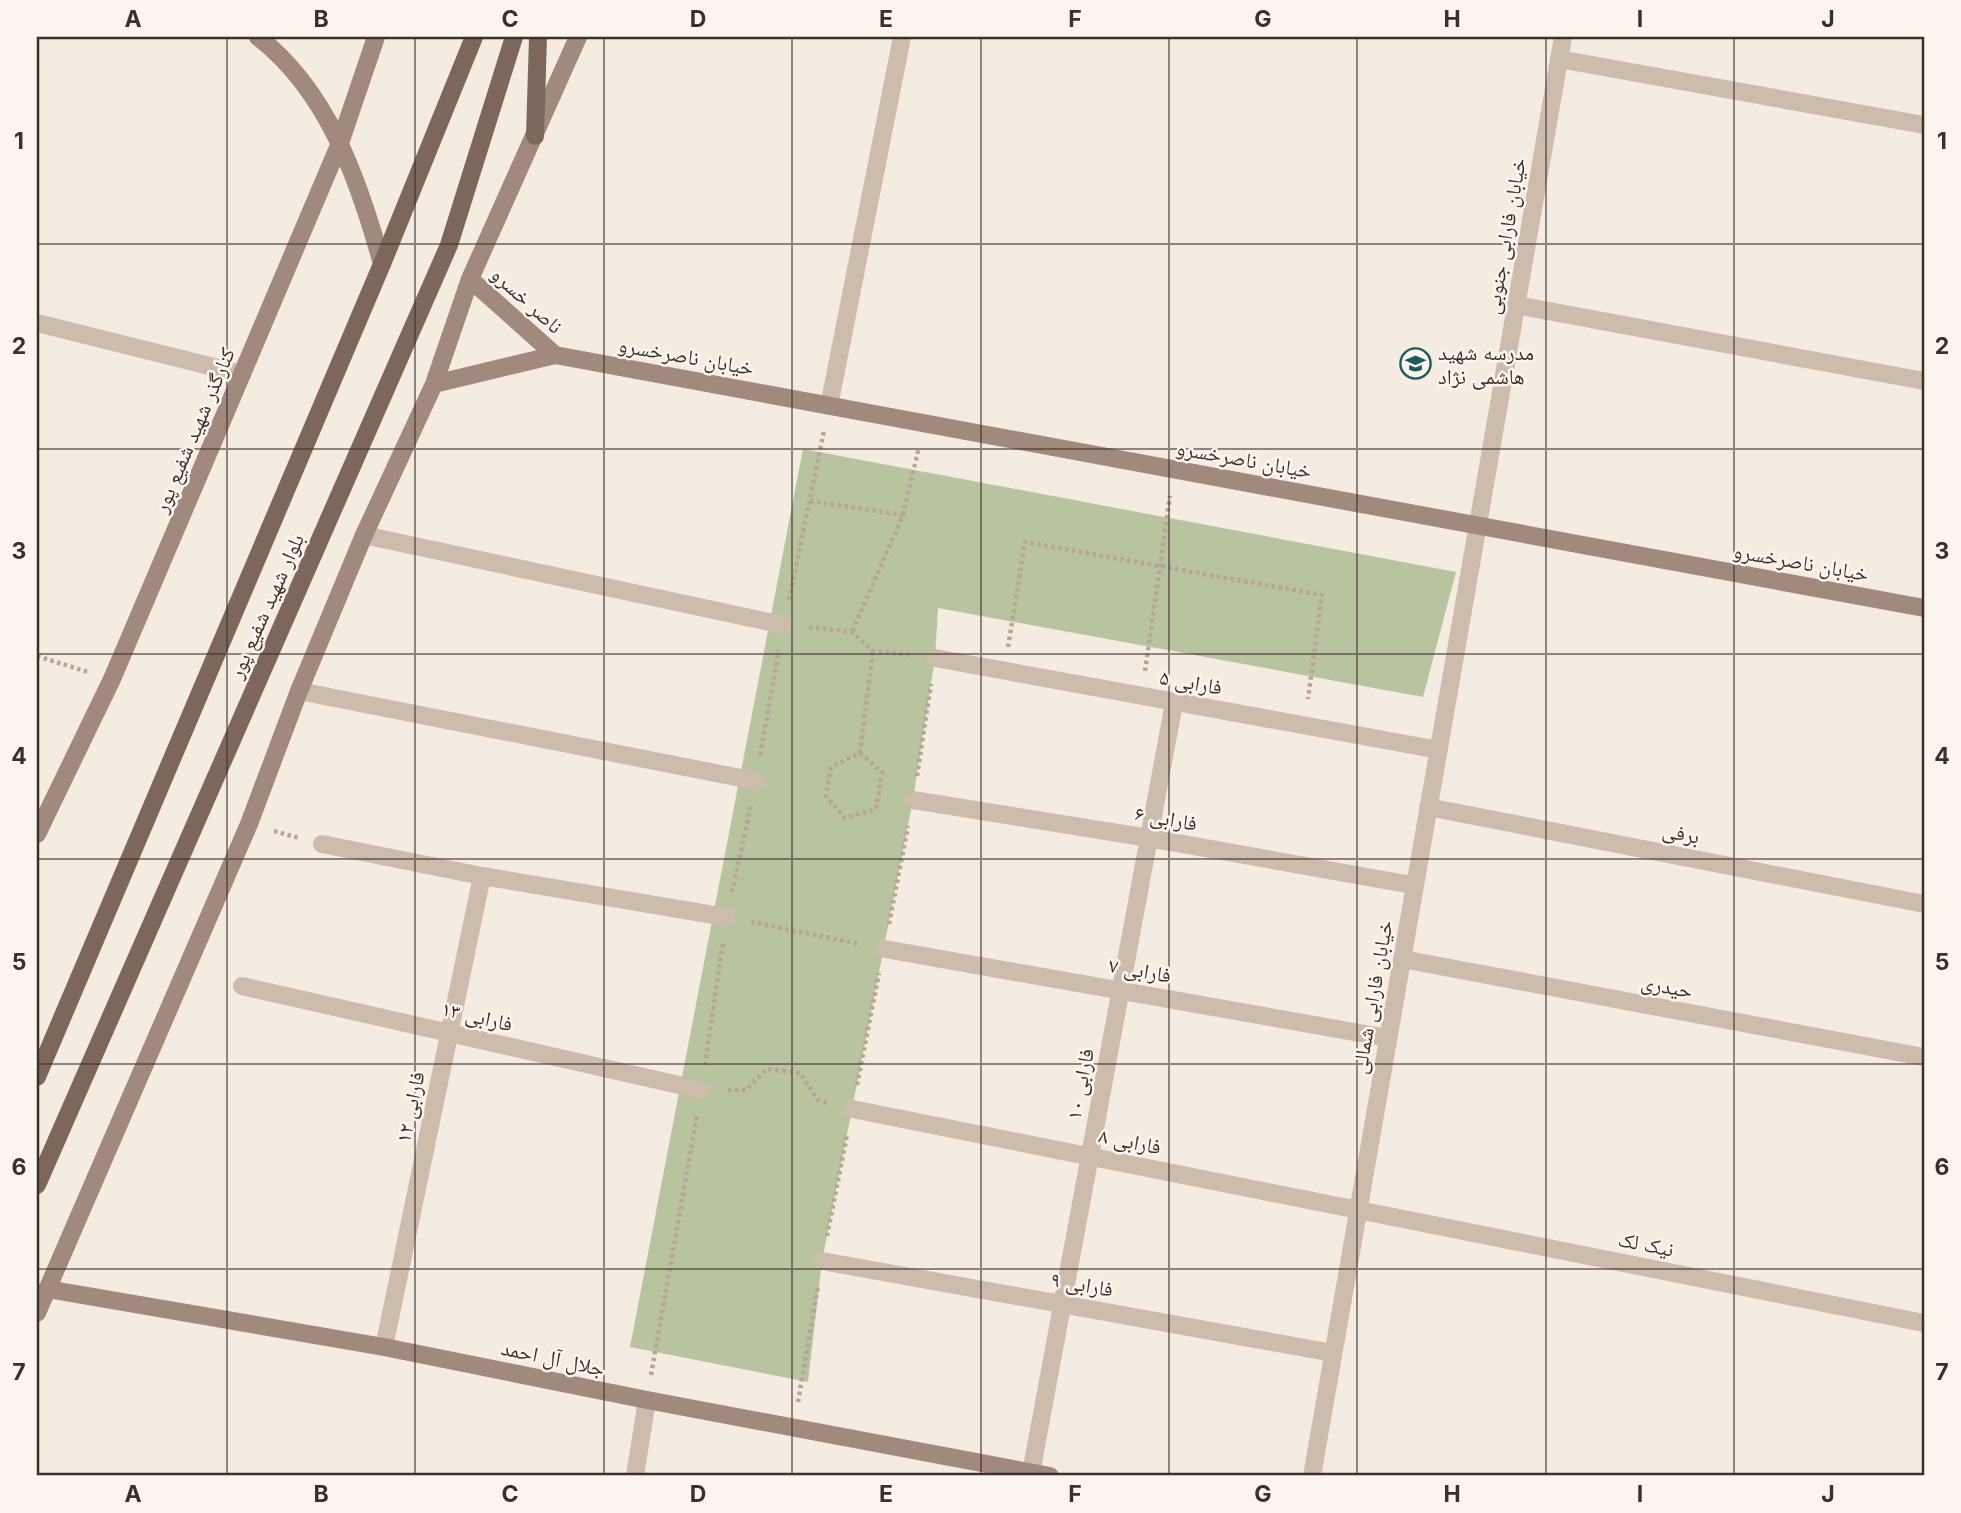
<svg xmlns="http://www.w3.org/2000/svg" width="1961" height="1513" font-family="Inter,'Noto Naskh Arabic',sans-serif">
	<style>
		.green { fill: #b8c4a0 }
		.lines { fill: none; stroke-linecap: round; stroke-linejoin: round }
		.path { stroke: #b9a596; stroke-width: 4.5; stroke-dasharray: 3.5 3.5; stroke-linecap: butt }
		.street { stroke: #cdbbac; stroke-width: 18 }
		.secondary { stroke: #a18a7d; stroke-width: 18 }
		.primary { stroke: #7d675c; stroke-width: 18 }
		.grid { fill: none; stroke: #3b302b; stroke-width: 2; stroke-opacity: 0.55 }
		.labels { text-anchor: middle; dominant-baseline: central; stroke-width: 5; stroke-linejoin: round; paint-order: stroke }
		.street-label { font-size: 21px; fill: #3b302b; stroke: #fbf5ee }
		.poi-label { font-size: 21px; fill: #3b302b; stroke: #fbf5ee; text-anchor: start }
		.neatline { fill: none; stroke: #3b302b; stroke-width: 2.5 }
		.grid-label { font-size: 23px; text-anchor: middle; font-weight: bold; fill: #3b302b }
	</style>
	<rect width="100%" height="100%" fill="#f4ebe1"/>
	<path class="green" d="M803 449 1456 572 1423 697 938 608 935 658 913 800 822 1261 808 1382 630 1347Z"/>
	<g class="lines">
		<path class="path" d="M810 501 903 515 852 632
			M903 515 919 447
			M789 600 824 431
			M809 627 852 632 873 651 911 655
			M1008 647 1025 542 1322 595 1308 699
			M37 656 88 672
			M1145 671 1170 496
			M860 753 882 772 876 809 845 818 826 796 831 767Z
			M860 753 873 651
			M760 755 779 650
			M917 776 931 684
			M274 831 299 838
			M732 892 751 805
			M751 922 860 944
			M889 924 908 826
			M705 1065 723 942
			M857 1085 879 973
			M728 1090H746L767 1069 800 1073 818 1100 827 1103
			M827 1236 847 1135
			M651 1375 697 1115
			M798 1402 818 1286"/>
		<path class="street" d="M1559 59 1924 125
			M1516 305 1924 381
			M37 323 242 374
			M829 406 902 37
			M364 535 783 625
			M935 658 1439 750
			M299 691 756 781
			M913 800 1149 838 1412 885
			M1428 807 1924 904
			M322 844 482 876 726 917
			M885 949 1388 1038
			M1402 959 1924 1057
			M242 986 701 1090
			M852 1109 1924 1323
			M822 1261 1333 1353
			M384 1347 482 876
			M1031 1473 1174 703
			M635 1476 647 1400
			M1312 1476 1563 37"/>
		<path class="secondary" d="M258 37C328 91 359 181 382 264
			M555 355 1924 608
			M434 384 555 355 470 279
			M37 834 112 679 242 374 340 143 376 37
			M41 1295 47 1289 384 1347 647 1400 1050 1476
			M37 1313 249 824 299 691 364 535 434 384 470 279 578 37"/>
		<path class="primary" d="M535 136 538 37
			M37 1077 382 264 474 37
			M37 1185 449 245 514 37"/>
	</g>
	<path class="grid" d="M227 37V1476M415 37V1476M604 37V1476M792 37V1476M981 37V1476M1169 37V1476M1357 37V1476M1546 37V1476M1734 37V1476M37 244H1924M37 449H1924M37 654H1924M37 859H1924M37 1064H1924M37 1269H1924"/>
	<defs>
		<symbol id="school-ring" viewBox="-11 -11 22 22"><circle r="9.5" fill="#fbf5ee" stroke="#1f5a5e" stroke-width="1.5"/><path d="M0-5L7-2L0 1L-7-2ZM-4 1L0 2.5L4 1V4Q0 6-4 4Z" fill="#1f5a5e"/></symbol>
	</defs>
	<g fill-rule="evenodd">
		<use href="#school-ring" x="1398" y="346" width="35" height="35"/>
	</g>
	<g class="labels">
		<g class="street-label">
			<text transform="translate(1505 236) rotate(-80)">خیابان فارابی جنوبی</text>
			<text transform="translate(527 300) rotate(42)">ناصر خسرو</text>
			<text transform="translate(686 356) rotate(10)">خیابان ناصرخسرو</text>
			<text transform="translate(194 430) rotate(-67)">کنارگذر شهید شفیع پور</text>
			<text transform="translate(1244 459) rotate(10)">خیابان ناصرخسرو</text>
			<text transform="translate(1801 562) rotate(10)">خیابان ناصرخسرو</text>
			<text transform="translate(266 606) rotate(-66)">بلوار شهید شفیع پور</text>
			<text transform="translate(1191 682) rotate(10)">فارابی ۵</text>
			<text transform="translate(1166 818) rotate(10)">فارابی ۶</text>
			<text transform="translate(1681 833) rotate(11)">برفی</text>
			<text transform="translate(1140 970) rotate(10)">فارابی ۷</text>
			<text transform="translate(1667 986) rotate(11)">حیدری</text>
			<text transform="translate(1372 997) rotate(-80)">خیابان فارابی شمالی</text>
			<text transform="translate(477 1016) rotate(13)">فارابی ۱۳</text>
			<text transform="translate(1080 1084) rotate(-79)">فارابی ۱۰</text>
			<text transform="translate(410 1107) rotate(-78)">فارابی ۱۲</text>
			<text transform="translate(1130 1141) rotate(11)">فارابی ۸</text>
			<text transform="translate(1646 1244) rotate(11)">نیک لک</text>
			<text transform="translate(1082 1284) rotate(10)">فارابی ۹</text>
			<text transform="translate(553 1358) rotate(12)">جلال آل احمد</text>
		</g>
		<g class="poi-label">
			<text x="1438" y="352">مدرسه شهید<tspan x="1438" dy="24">ه‍اشمی نژاد</tspan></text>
		</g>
	</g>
	<rect width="1961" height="1513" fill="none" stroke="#fbf5ee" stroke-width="77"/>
	<rect x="38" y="38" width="1885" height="1436" class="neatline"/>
	<g class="grid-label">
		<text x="133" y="27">A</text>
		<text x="321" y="27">B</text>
		<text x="510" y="27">C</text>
		<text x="698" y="27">D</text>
		<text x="886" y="27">E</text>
		<text x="1075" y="27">F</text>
		<text x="1263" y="27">G</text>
		<text x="1452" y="27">H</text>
		<text x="1640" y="27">I</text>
		<text x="1828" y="27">J</text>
		<text x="19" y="149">1</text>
		<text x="1942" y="149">1</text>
		<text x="19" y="354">2</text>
		<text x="1942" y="354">2</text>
		<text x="19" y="559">3</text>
		<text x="1942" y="559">3</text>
		<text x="19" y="764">4</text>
		<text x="1942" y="764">4</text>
		<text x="19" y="970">5</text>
		<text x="1942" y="970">5</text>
		<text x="19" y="1175">6</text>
		<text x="1942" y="1175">6</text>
		<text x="19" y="1380">7</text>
		<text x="1942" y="1380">7</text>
		<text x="133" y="1502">A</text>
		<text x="321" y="1502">B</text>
		<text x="510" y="1502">C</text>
		<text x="698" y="1502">D</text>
		<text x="886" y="1502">E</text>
		<text x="1075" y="1502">F</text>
		<text x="1263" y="1502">G</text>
		<text x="1452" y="1502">H</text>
		<text x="1640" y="1502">I</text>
		<text x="1828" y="1502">J</text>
	</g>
</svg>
